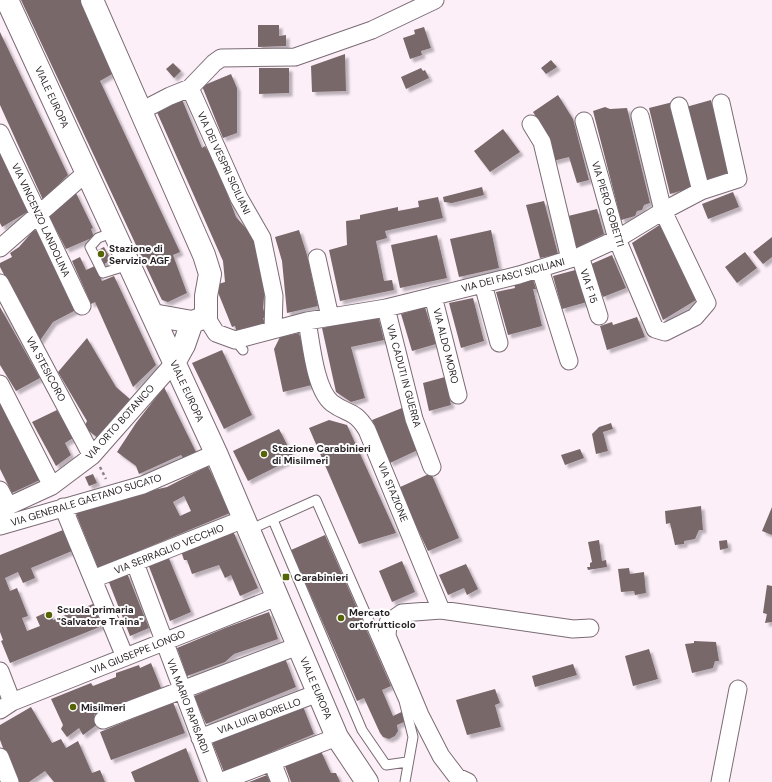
<svg xmlns="http://www.w3.org/2000/svg" width="772" height="782" font-family="'DM Sans',sans-serif">
	<style>
		.building { fill: #79676a; fill-rule: evenodd; filter: url(#shadow) }
		.lines { fill: none; stroke-linecap: round; stroke-linejoin: round }
		.service-casing { stroke: #7a6b74; stroke-width: 11 }
		.minor-casing { stroke: #7a6b74; stroke-width: 19 }
		.secondary-casing { stroke: #7a6b74; stroke-width: 24 }
		.path { stroke: #8d8389; stroke-width: 2.5; stroke-dasharray: 3 3; stroke-linecap: butt }
		.service { stroke: #fff; stroke-width: 9 }
		.minor { stroke: #fff; stroke-width: 17 }
		.secondary { stroke: #fff; stroke-width: 22 }
		.poi-dot { fill: #576406; stroke: #fff; stroke-width: 1.5 }
		.labels { text-anchor: middle; dominant-baseline: central; stroke-width: 4; stroke-linejoin: round; paint-order: stroke }
		.street-label { font-size: 10px; fill: #292327; stroke: #fff }
		.poi-label { font-size: 10px; font-weight: bold; fill: #292327; stroke: #fff; text-anchor: start }
	</style>
	<defs>
		<filter id="shadow"><feDropShadow dx="3.5" dy="3.5" stdDeviation="1" flood-color="#0004"/></filter>
	</defs>
	<rect width="100%" height="100%" fill="#fdeff8"/>
	<path class="building" d="M21 0H81L114 73 100 81 180 252 173 255 187 293 168 302 162 300 159 294Z
		M258 25H279V36L286 35V46L258 47Z
		M424 27 431 48 421 51 422 55 410 59 403 38 415 34 414 30Z
		M0 32 68 175 43 200 0 105Z
		M345 54 346 91 312 92 311 66Z
		M551 60 557 67 546 74 541 68Z
		M173 63 181 71 174 78 166 69Z
		M259 68H289V93L259 94Z
		M421 68 423 71 425 70 429 78 406 89 401 77Z
		M231 74 237 88V133L223 138 202 86Z
		M558 95 573 119 589 180 577 183 569 157 553 161 547 135 533 112Z
		M181 97 202 148 205 146 216 164 236 217 250 233 257 250 265 286 263 308 266 318H263L265 324 237 333 235 326 232 327 215 285 225 282 223 261 156 110Z
		M711 100 729 175 706 183 686 107Z
		M673 102 694 187 670 194 649 108Z
		M605 107 610 109 627 108 650 203 644 205 642 210 637 211 635 216 621 220 593 111Z
		M503 129 520 152 490 172 474 151Z
		M0 151 29 211 2 227 0 223Z
		M482 187 484 195 452 203 444 202 443 197Z
		M75 191 93 228 91 229 94 237 66 249 48 214Z
		M733 192 739 207 708 219 702 204Z
		M438 197 443 218 385 231 387 238 376 241 384 281 392 280 394 290 340 301 329 250 347 245 346 221 360 219V215L398 207V211L419 207 418 201Z
		M544 201 558 254 540 258 526 205Z
		M597 209 604 234 576 248 568 216Z
		M661 224 696 300 663 320 632 243Z
		M34 230 38 231 76 310 53 322 39 342 0 267V263L12 257 10 253 19 247Z
		M299 230 307 255 318 306 287 313 282 261 275 237Z
		M491 230 499 268 459 277 450 239Z
		M437 235 447 278 400 288 391 245Z
		M772 237V257L763 264 753 252Z
		M104 247 111 260 101 266 94 252Z
		M745 252 757 268 737 283 725 267Z
		M612 255 626 288 603 297 589 265Z
		M80 257 86 270 95 266 102 281 114 276 156 365 133 387 95 302 91 304 72 261Z
		M579 269 587 302 562 309 553 276Z
		M533 279 536 289H533L542 326 508 335 496 292 515 288 514 284Z
		M473 298 484 341 461 348 449 303Z
		M0 307 40 378 16 391 0 365Z
		M425 307 436 344 412 351 401 314Z
		M378 316 384 340 351 347 365 398 351 402 336 392 322 328Z
		M637 317 645 337 607 350 600 326 612 322 613 325Z
		M299 333 312 385 283 392 274 349 280 337Z
		M87 338 116 387 131 400 99 439 84 427 87 421 58 372Z
		M222 350 252 415 224 429 192 363Z
		M445 377 451 405 429 411 423 383Z
		M164 387 196 452 184 459 181 455 139 474 136 466 117 452 136 423Z
		M0 400 42 479 12 493 0 469Z
		M402 408 420 449 390 463 372 420Z
		M57 410 73 438 65 443 71 455 56 466 32 422Z
		M329 420 347 425 396 533 359 544 309 428Z
		M611 423 613 429 603 432 608 451 596 454 592 434 599 427Z
		M279 429 294 458 248 481 233 451Z
		M580 449 584 458 565 465 561 455Z
		M208 466 230 513 98 568 75 511 96 503 167 487ZM184 496 191 511 180 516 173 502Z
		M431 473 459 538 428 551 398 488Z
		M93 474 97 483 89 486 85 477Z
		M701 506 703 530H699L695 539 684 541V544L675 545 670 523 666 524 665 511Z
		M772 507V535L762 531Z
		M63 530 72 551 31 568 35 578 23 583 18 572 5 578 10 591 17 588 28 616 22 618 27 631 40 626 36 617 49 611 53 620 93 604 102 626 10 663 1 641 3 640 0 632V555Z
		M233 531 258 588 240 596 231 575 225 578 219 565 192 574 187 560H184L181 551Z
		M325 535 391 686 382 690 393 716 412 707 416 717 397 725 398 731 395 736 389 739 383 737 380 733 364 698 357 701 291 550Z
		M599 540 602 561 606 560 607 567 588 570 587 567H590V563L592 562 588 542Z
		M727 540 728 548 720 550 719 541Z
		M168 556 191 612 170 621 148 564Z
		M402 561 415 592 392 602 379 571Z
		M466 564 478 589 467 595 464 588 448 595 439 575Z
		M629 568 630 574 644 572 646 593 635 595 634 591 621 592 618 569Z
		M127 573 149 628 130 636 108 580Z
		M767 585 772 586V622L765 623 767 614 763 613Z
		M269 612 278 639 234 654 225 662 187 676 177 648 225 628Z
		M694 641 716 642 719 661H715L713 668 692 673 685 644 694 643Z
		M649 649 658 679 633 686 625 656Z
		M285 658 296 687 206 724 194 696Z
		M151 663 161 688 94 715 98 724 83 735 79 728 67 737 61 729 63 725 51 699 91 683 93 686 116 677V673L139 665 140 668Z
		M573 664 577 675 535 687 532 676Z
		M495 689 500 703 495 705 501 727 467 735 456 700Z
		M173 702 185 733 111 760 100 732Z
		M302 704 314 734 224 772 212 742Z
		M31 707 52 743 61 739 66 748 78 741 92 773 100 770 105 782H54L45 771 29 782H16L0 740V725Z
		M186 748 199 782H135L131 772Z
		M321 751 331 773H336L340 782H291L285 766Z
		M267 775 270 782H249Z"/>
	<g class="lines">
		<defs>
			<path id="service" d="M114 232 98 238 90 247 103 273 129 265
				M235 340 243 350
				M273 520 362 730 386 765 407 762
				M249 530 316 500 404 701 413 737 405 782"/>
			<path id="minor" d="M190 88 239 198 262 238 274 296 273 330
				M679 106 701 191
				M141 111 170 96 190 88 214 63 221 58 295 57 372 30 435 0
				M584 121 617 239 655 329 665 332 695 317 707 303 663 211 640 116
				M531 124 542 142 570 259
				M0 133 82 306
				M0 248 87 172
				M580 256 599 316
				M317 258 330 317
				M540 269 569 361
				M0 283 92 456
				M483 284 499 343
				M433 296 458 395
				M386 308 414 419 432 467
				M206 317 216 333 235 340 307 321 386 308 519 275 580 256 617 239 663 211 701 191 738 179 721 103
				M307 321C311 342 315 390 332 403 348 415 354 409 367 430L441 610
				M0 384 52 486
				M0 490 9 507
				M63 507 125 657
				M0 510 52 486 92 456 174 363
				M0 526 143 485 216 453
				M135 563 217 782
				M93 579 244 519
				M0 671 12 702
				M0 710 12 702 277 597
				M103 720 298 646
				M200 738 318 693
				M0 757 10 782
				M272 762 280 782
				M220 782 337 737
				M468 782 457 777 441 756 420 715 387 636 388 623 402 613 441 610 573 629 590 628
				M720 782 738 689"/>
			<path id="secondary" d="M7 0 216 453 337 737 367 782
				M92 0 204 255 210 274 206 296V317L192 322 184 345 174 363
				M153 315 192 322"/>
		</defs>
		<use href="#service" class="service-casing"/>
		<use href="#minor" class="minor-casing"/>
		<use href="#secondary" class="secondary-casing"/>
		<path class="path" d="M100 467 106 479"/>
		<use href="#service" class="service"/>
		<use href="#minor" class="minor"/>
		<use href="#secondary" class="secondary"/>
	</g>
	<g class="poi-dot">
		<circle cx="101" cy="254" r="4"/>
		<circle cx="264" cy="454" r="4"/>
		<rect x="282" y="573" width="8" height="8" rx="2"/>
		<circle cx="49" cy="615" r="4"/>
		<circle cx="341" cy="618" r="4"/>
		<circle cx="73" cy="707" r="4"/>
	</g>
	<g class="labels">
		<g class="street-label">
			<text transform="translate(52 97) rotate(65)">VIALE EUROPA</text>
			<text transform="translate(224 163) rotate(65)">VIA DEI VESPRI SICILIANI</text>
			<text transform="translate(608 204) rotate(73)">VIA PIERO GOBETTI</text>
			<text transform="translate(41 220) rotate(65)">VIA VINCENZO LANDOLINA</text>
			<text transform="translate(513 275) rotate(-15)">VIA DEI FASCI SICILIANI</text>
			<text transform="translate(589 286) rotate(72)">VIA F 15</text>
			<text transform="translate(446 346) rotate(76)">VIA ALDO MORO</text>
			<text transform="translate(46 369) rotate(62)">VIA STESICORO</text>
			<text transform="translate(404 376) rotate(75)">VIA CADUTI IN GUERRA</text>
			<text transform="translate(187 391) rotate(65)">VIALE EUROPA</text>
			<text transform="translate(120 422) rotate(-48)">VIA ORTO BOTANICO</text>
			<text transform="translate(393 492) rotate(68)">VIA STAZIONE</text>
			<text transform="translate(86 500) rotate(-17)">VIA GENERALE GAETANO SUCATO</text>
			<text transform="translate(169 549) rotate(-22)">VIA SERRAGLIO VECCHIO</text>
			<text transform="translate(138 652) rotate(-22)">VIA GIUSEPPE LONGO</text>
			<text transform="translate(316 688) rotate(67)">VIALE EUROPA</text>
			<text transform="translate(188 706) rotate(69)">VIA MARIO RAPISARDI</text>
			<text transform="translate(259 716) rotate(-20)">VIA LUIGI BORELLO</text>
		</g>
		<g class="poi-label">
			<text x="109" y="248">Stazione di<tspan x="109" dy="12">Servizio AGF</tspan></text>
			<text x="272" y="448">Stazione Carabinieri<tspan x="272" dy="12">di Misilmeri</tspan></text>
			<text x="294" y="577">Carabinieri</text>
			<text x="57" y="609">Scuola primaria<tspan x="57" dy="12">"Salvatore Traina"</tspan></text>
			<text x="349" y="612">Mercato<tspan x="349" dy="12">ortofrutticolo</tspan></text>
			<text x="81" y="707">Misilmeri</text>
		</g>
	</g>
</svg>
